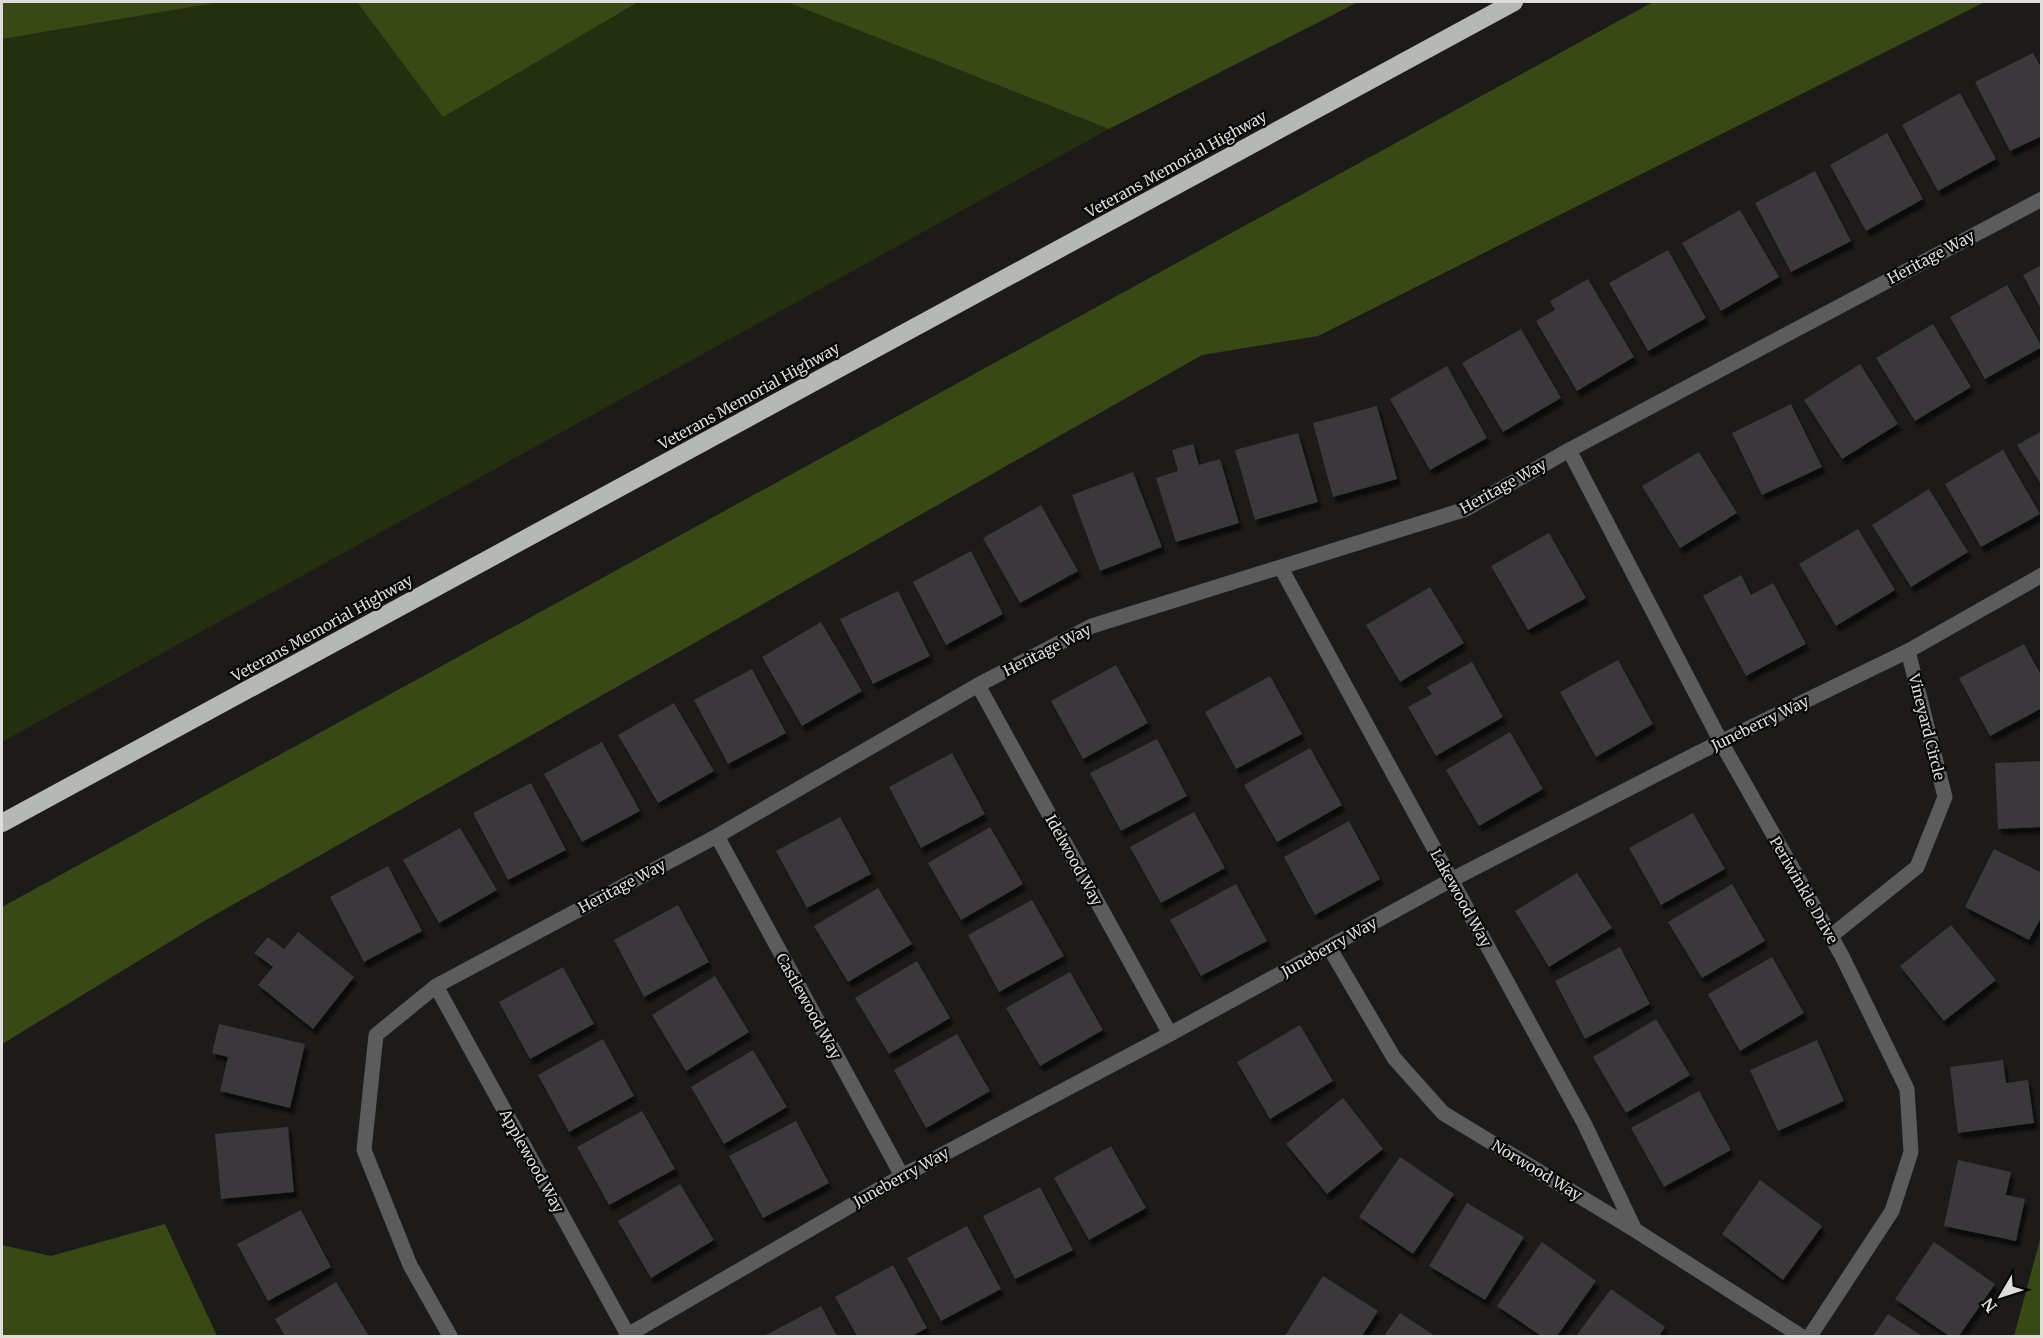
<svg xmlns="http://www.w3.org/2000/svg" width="2043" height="1338" font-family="Merriweather,serif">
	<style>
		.green { fill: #242f0f }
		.forest { fill: #394916 }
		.building { fill: #3a383b; filter: url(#shadow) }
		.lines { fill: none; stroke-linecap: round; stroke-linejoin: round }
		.minor { stroke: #5b5c5b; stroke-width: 15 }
		.highway { stroke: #b6b8b4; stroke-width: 18 }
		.labels { text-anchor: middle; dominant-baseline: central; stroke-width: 4.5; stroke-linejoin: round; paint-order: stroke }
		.street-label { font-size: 15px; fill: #dedddb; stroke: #070605 }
	</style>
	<defs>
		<filter id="shadow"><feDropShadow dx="3.5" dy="6" stdDeviation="1.5" flood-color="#0009"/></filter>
	</defs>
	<rect width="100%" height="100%" fill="#1d1b19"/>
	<path class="green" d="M221 2H357L443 116 638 2H787L1109 129 2 742V39Z"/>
	<path class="forest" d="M2 2H221L2 39Z
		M357 2H638L443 117Z
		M787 2H1358L1109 129Z
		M1653 2H1985L1318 336 1202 355 204 921 2 1044V907Z
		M165 1224 217 1336H2V1245L51 1256Z
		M2041 1236V1336H2014Z"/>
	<path class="building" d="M2033 53 2042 69V136L2010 151 1975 82Z
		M1960 93 1996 159 1938 191 1902 125Z
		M1887 133 1923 199 1866 231 1830 165Z
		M1815 171 1851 241 1791 272 1755 203Z
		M1740 210 1779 277 1721 311 1682 243Z
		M1668 250 1706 318 1648 351 1609 283Z
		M2042 265V311L2023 275Z
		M1588 279 1634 357 1577 391 1536 321 1555 310 1550 301Z
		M2007 285 2042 347 1985 379 1950 317Z
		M1933 324 1971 387 1915 421 1876 358Z
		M1521 329 1561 398 1503 432 1462 363Z
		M1860 364 1898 424 1842 459 1804 400Z
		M1447 366 1487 438 1430 470 1390 399Z
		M1791 404 1822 467 1762 495 1732 433Z
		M1377 406 1397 479 1333 497 1313 423Z
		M2042 431V486L2017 445Z
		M1298 433 1318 502 1255 520 1235 450Z
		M1193 444 1199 465 1220 459 1239 523 1176 542 1156 478 1178 471 1172 450Z
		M2003 450 2040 514 1981 547 1945 484Z
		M1699 452 1737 513 1680 548 1642 486Z
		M1133 472 1162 547 1100 571 1072 495Z
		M1929 489 1968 552 1911 587 1872 525Z
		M1041 505 1078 571 1020 603 983 538Z
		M1858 529 1895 590 1836 626 1799 564Z
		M1549 533 1586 598 1528 630 1491 566Z
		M971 551 1003 614 946 645 913 582Z
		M1741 575 1751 595 1773 583 1806 644 1746 676 1703 596Z
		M1430 587 1464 643 1400 682 1366 625Z
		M898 591 930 656 873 684 840 619Z
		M821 622 862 691 802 726 762 657Z
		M2024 644 2042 677V708L1990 736 1959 678Z
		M1618 660 1653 724 1596 757 1560 692Z
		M1472 662 1503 717 1436 756 1408 707 1432 694 1427 687Z
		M1116 665 1148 723 1083 759 1051 701Z
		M752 669 786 733 728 764 694 700Z
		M1270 676 1302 734 1236 769 1205 712Z
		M674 703 714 771 658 803 618 735Z
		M1510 732 1543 789 1479 826 1446 770Z
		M1157 739 1187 796 1121 831 1090 773Z
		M602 742 640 811 582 842 544 774Z
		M1310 748 1342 805 1277 842 1244 785Z
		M952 753 985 814 921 848 889 787Z
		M2042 761V827L1998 829 1995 763Z
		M531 783 566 850 508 880 473 813Z
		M1194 812 1225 868 1161 903 1130 847Z
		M1693 813 1725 869 1661 905 1629 848Z
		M840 817 871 874 807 908 776 851Z
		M1349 821 1380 879 1315 915 1284 857Z
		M990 827 1023 884 961 920 928 863Z
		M460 828 497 890 439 923 403 860Z
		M1994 849 2042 873V916L2029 940 1965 907Z
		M388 866 422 931 364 962 330 897Z
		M1577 873 1612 928 1549 967 1515 911Z
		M1236 884 1267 941 1201 976 1170 920Z
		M1732 884 1765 941 1702 978 1668 922Z
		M878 888 912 944 848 982 814 926Z
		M1032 900 1064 956 999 992 968 935Z
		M678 905 709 962 644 997 614 940Z
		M1951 925 1996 980 1944 1021 1900 966Z
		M298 932 354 977 313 1029 258 985 273 967 254 953 268 937 284 949Z
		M1620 947 1650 1004 1585 1039 1555 981Z
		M1772 957 1804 1013 1740 1051 1708 994Z
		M917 961 950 1018 889 1054 855 998Z
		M563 967 594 1024 530 1059 499 1002Z
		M1070 972 1103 1030 1040 1066 1006 1008Z
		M715 976 749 1032 686 1071 652 1015Z
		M1656 1019 1690 1075 1626 1113 1593 1057Z
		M219 1024 305 1044 290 1108 220 1091 228 1057 212 1053Z
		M1300 1025 1333 1081 1270 1119 1237 1062Z
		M957 1034 990 1091 926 1128 894 1070Z
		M603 1039 634 1096 569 1132 538 1075Z
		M1817 1040 1844 1101 1778 1131 1750 1070Z
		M753 1050 787 1107 724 1144 691 1087Z
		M2003 1060 2006 1083 2028 1080 2034 1123 1958 1133 1950 1067Z
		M1699 1091 1731 1150 1664 1187 1631 1128Z
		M1343 1098 1383 1149 1327 1194 1286 1144Z
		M642 1111 675 1169 609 1205 577 1147Z
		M796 1121 829 1183 763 1218 729 1156Z
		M288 1127 294 1192 221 1199 215 1134Z
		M1111 1146 1146 1208 1089 1240 1054 1178Z
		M1400 1157 1454 1194 1413 1254 1359 1217Z
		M1958 1160 2011 1172 2006 1195 2025 1199 2016 1241 1944 1226Z
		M1760 1180 1822 1226 1783 1280 1722 1234Z
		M680 1184 714 1240 651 1278 618 1221Z
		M1040 1187 1073 1250 1015 1279 983 1216Z
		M1467 1203 1524 1237 1485 1300 1429 1266Z
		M301 1210 331 1267 268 1301 237 1244Z
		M967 1226 1001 1289 941 1321 907 1258Z
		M1542 1242 1596 1281 1557 1336H1541L1497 1306Z
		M1934 1242 1995 1284 1959 1336H1949L1895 1299Z
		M893 1265 927 1328 912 1336H857L835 1297Z
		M1323 1276 1378 1311 1362 1336H1285Z
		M336 1282 369 1336H285L275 1319Z
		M1611 1289 1665 1327 1659 1336H1576Z
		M821 1306 837 1336H764Z
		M1400 1313 1435 1336H1384Z
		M1888 1314 1922 1336H1873Z"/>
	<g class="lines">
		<path class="minor" d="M1569 450 1721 742 1842 956 1907 1089 1911 1152 1892 1211 1810 1336
			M1281 568 1584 1123 1635 1230
			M978 685 1170 1034
			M717 836 902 1176
			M1831 936 1917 867 1945 797 1908 651
			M1329 947 1394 1058 1443 1113 1635 1230 1801 1336
			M436 986 628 1335
			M450 1336 410 1265 364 1150 376 1035 436 986 717 836 978 685 1092 626 1466 509 1569 450 2042 199
			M626 1336 902 1176 1170 1034 1451 880 1700 752 1908 651 2042 575"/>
		<path class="highway" d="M2 823 1514 2"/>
	</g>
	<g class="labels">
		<g class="street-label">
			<text transform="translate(1176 164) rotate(-29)">Veterans Memorial Highway</text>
			<text transform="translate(1931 257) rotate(-28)">Heritage Way</text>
			<text transform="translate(749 396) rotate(-29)">Veterans Memorial Highway</text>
			<text transform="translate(1503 486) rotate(-29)">Heritage Way</text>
			<text transform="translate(322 628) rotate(-29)">Veterans Memorial Highway</text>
			<text transform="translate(1047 650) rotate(-27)">Heritage Way</text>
			<text transform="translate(1760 723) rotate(-26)">Juneberry Way</text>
			<text transform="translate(1927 727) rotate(76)">Vineyard Circle</text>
			<text transform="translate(1074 860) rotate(61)">Idelwood Way</text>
			<text transform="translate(622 886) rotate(-28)">Heritage Way</text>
			<text transform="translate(1804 890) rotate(60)">Periwinkle Drive</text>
			<text transform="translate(1461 898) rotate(61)">Lakewood Way</text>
			<text transform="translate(1329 947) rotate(-29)">Juneberry Way</text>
			<text transform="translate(809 1006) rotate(61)">Castlewood Way</text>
			<text transform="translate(532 1161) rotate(61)">Applewood Way</text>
			<text transform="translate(1537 1170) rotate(31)">Norwood Way</text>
			<text transform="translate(901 1177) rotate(-29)">Juneberry Way</text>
		</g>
	</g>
	<rect width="2043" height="1338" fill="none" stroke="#dedddb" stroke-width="6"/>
	<g transform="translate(2001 1296) rotate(231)" stroke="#070605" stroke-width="4.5" paint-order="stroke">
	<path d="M0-4.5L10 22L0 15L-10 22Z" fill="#dedddb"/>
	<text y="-9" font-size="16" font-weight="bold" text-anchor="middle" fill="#dedddb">N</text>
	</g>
</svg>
